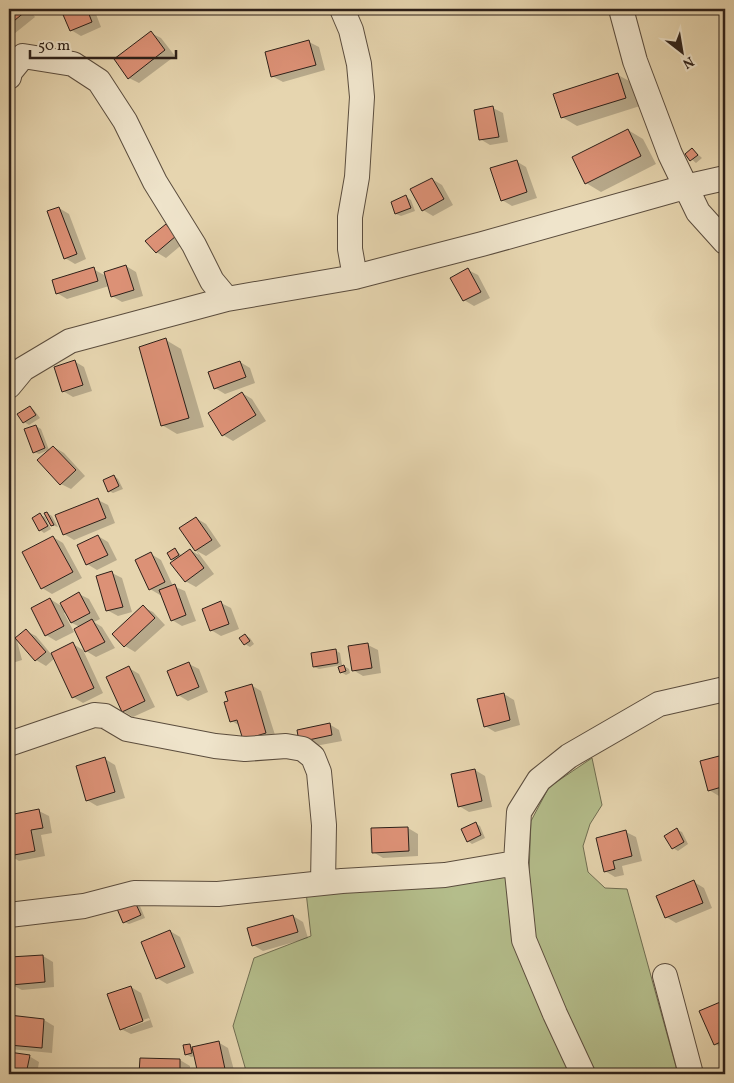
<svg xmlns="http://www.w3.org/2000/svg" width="734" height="1083" font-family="Vollkorn,serif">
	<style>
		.green { fill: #b4bd8b; stroke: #706e52 }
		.shadow { fill: #0003; fill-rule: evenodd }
		.building { fill: #dc9176; stroke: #2d2019 }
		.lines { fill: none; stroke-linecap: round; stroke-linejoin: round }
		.minor-casing { stroke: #5b4d3e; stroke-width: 26 }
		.minor { stroke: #efe4cb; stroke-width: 24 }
	</style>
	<rect width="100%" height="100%" fill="#e6d5af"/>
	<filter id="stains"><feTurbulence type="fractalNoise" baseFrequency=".004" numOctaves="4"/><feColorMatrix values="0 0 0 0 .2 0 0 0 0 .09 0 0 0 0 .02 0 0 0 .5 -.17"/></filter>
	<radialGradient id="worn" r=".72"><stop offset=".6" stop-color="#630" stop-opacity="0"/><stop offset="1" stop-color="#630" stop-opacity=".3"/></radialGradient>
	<path class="green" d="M592 758 602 805 590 824 583 846 588 872 605 888 627 889 678 1074H594L536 942 529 872 531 821 549 787Z
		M510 875 570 1074H247L233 1026 254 958 311 936 306 892Z"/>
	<path class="shadow" d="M12 9H29L35 17 9 38V11Z
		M68 9H94L101 27 81 36 71 30 63 11Z
		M122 9H142L132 15Z
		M151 33 161 38 175 56 139 83 129 78Z
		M309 42 319 47 325 70 283 82 272 76Z
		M618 75 633 83 640 106 577 126 562 117Z
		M493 108 503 113 508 142 490 145 480 139Z
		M628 130 643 139 656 164 601 192 586 183Z
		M692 149 702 158 696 163 686 154Z
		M516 161 526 167 537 198 512 206 502 200Z
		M432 179 442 185 453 205 433 216 423 210Z
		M406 197 411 200 415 211 401 216 396 214 392 203Z
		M59 208 69 214 86 259 75 264 65 258Z
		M166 225 176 231 185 242 166 258 156 252Z
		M126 266 136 272 143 296 122 302 112 296 109 286 67 299 57 293 93 269 106 276Z
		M468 270 478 275 490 298 474 306 464 300Z
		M9 284 12 286 14 303 9 304Z
		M166 340 181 349 204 427 177 434 162 425Z
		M74 361 84 367 92 391 73 397 63 391Z
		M240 362 250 368 255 383 225 394 215 388Z
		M242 393 252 399 266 421 233 441 223 435Z
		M30 407 34 410 40 418 29 425 24 422Z
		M36 426 41 429 49 450 39 454 34 452Z
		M54 447 64 453 85 476 71 489 61 484Z
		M114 476 118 479 123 489 113 493 109 491Z
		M98 500 108 505 115 523 74 540 64 534Z
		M47 513 52 516 58 527 52 525Z
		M40 515 45 517 51 529 44 533 40 530Z
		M196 518 206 524 221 546 206 556 197 551 214 574 196 587 185 581 176 561 172 559 175 549 182 556 190 550 199 555 181 528Z
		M98 536 108 542 117 560 97 570 87 564Z
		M53 537 63 543 82 578 52 594 42 588Z
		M9 543 13 550 9 553Z
		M151 554 161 560 173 586 185 591 196 621 182 626 172 620 162 593 160 595 150 589Z
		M9 572 14 583 9 586Z
		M112 573 122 578 132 612 118 616 107 610Z
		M79 594 89 599 100 619 94 622 102 627 115 648 96 657 86 651 80 627 72 623 66 612 64 613 74 632 56 641 46 635 50 599 63 607Z
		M221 603 231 608 239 629 221 636 211 630Z
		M143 607 153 612 165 625 135 652 125 646Z
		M26 631 36 636 51 654 73 644 83 650 103 693 83 703 73 697 55 658 46 666 36 660 17 638Z
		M9 633 16 637 22 660 9 664Z
		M245 635 250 638 254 644 250 647 245 644Z
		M368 645 378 650 381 673 363 676 353 670Z
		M335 650 340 653 342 665 319 669 314 667Z
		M189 664 199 669 208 692 188 701 178 695Z
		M344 666 349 669 350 673 346 675 341 672Z
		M129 668 139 674 155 707 133 717 123 711Z
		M251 685 261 691 276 738 254 745 240 726 232 721 229 702Z
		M504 694 514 700 520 725 495 732 485 726Z
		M329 724 339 730 342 741 310 747 300 742Z
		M722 756 725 758V794L719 796 709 790Z
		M105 759 115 765 125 798 97 806 87 800Z
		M475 770 485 776 492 807 469 812 459 806 452 775Z
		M39 811 49 816 52 833 41 835 45 856 19 861 9 855V817Z
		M476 824 480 826 485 838 472 844 468 841Z
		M408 828 418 834V856L383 858 373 852Z
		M677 830 682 832 688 844 678 851 673 848Z
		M626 832 636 837 642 861 622 866 624 875 615 877 605 871Z
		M694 882 704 888 712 908 676 923 666 917Z
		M135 904 140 906 145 918 129 924 124 922Z
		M293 916 303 922 308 938 263 951 253 945Z
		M170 931 180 937 194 973 167 984 157 978Z
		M43 956 53 962 54 987 22 990 12 985Z
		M131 987 141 993 153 1027 131 1034 121 1029ZM149 1018 150 1020 126 1029V1026Z
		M725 1001V1049L715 1044 701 1011Z
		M9 1017 44 1020 54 1026 52 1053 9 1049Z
		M218 1042 228 1048 235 1074H199L195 1056 191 1057 186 1054 189 1045 194 1048Z
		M9 1053 29 1056 39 1062 37 1074H9Z
		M141 1059 180 1060 190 1066V1074H140Z"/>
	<path class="building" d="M9 9H24L26 11 9 25Z
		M65 9H87L92 22 70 31 61 10Z
		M151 31 165 50 128 79 114 59Z
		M309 40 316 65 271 77 265 52Z
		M618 73 626 98 561 118 553 94Z
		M493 106 499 137 479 140 474 110Z
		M628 129 641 156 585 184 572 157Z
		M692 148 698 155 690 161 685 154Z
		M517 160 527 192 501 201 490 168Z
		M432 178 444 199 422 211 410 189Z
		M406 195 411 208 395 214 391 202Z
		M59 207 77 254 64 259 47 211Z
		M166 224 176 236 156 253 145 241Z
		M126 265 134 290 111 297 104 272Z
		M94 267 98 281 56 294 52 280Z
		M468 268 481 292 463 301 450 278Z
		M166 338 189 418 161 426 139 347Z
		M75 360 83 385 62 392 54 367Z
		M240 361 246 377 214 389 208 372Z
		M242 392 256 415 222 436 208 413Z
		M30 406 36 415 23 423 17 414Z
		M36 425 45 448 33 453 24 429Z
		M53 446 76 470 60 485 37 460Z
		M114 475 119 486 108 492 103 480Z
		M98 498 106 518 63 535 55 515Z
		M47 512 54 525 51 526 44 513Z
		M40 513 48 526 39 531 32 518Z
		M196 517 212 540 195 551 179 528Z
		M98 535 108 555 86 565 77 545Z
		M53 536 73 572 41 589 22 552Z
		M175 548 179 555 171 560 167 553Z
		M190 549 204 568 185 582 170 563Z
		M151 552 165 582 149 590 135 560Z
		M112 571 123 607 106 611 96 576Z
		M175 584 186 615 171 621 159 590Z
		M79 592 90 613 71 623 60 603Z
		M50 598 64 626 45 636 31 608Z
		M221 601 229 624 210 631 202 609Z
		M143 605 155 618 124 647 112 634Z
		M92 619 105 642 85 652 74 629Z
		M26 629 46 652 35 661 15 638Z
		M245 634 250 641 244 645 239 638Z
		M9 640 13 655 9 656Z
		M73 642 94 688 72 698 51 653Z
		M368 643 372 668 352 671 348 646Z
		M336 649 338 663 313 667 311 653Z
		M189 662 199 687 177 696 167 671Z
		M344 665 346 671 340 673 338 667Z
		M129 666 145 701 122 712 106 677Z
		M252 684 266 733 243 740 237 720 230 722 224 702 228 701 225 692Z
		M504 693 510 720 484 727 477 699Z
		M330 723 332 735 299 742 297 730Z
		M723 755 725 764V786L708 791 700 761Z
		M105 757 115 792 86 801 76 766Z
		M475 769 482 801 458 807 451 774Z
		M39 809 43 828 31 830 35 851 9 856V815Z
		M476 822 481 835 467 842 461 829Z
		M408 827 409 851 372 853 371 828Z
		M677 828 684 842 672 849 664 836Z
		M626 830 632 856 613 861 615 869 604 872 596 838Z
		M694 880 703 903 665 918 656 896Z
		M135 902 141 915 123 923 115 904Z
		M293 915 298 932 252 946 247 928Z
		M170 930 185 967 156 979 141 942Z
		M43 955 45 982 11 985 10 957Z
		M131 986 143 1021 120 1030 107 994Z
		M725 1000V1040L714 1045 699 1011Z
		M9 1015 44 1019 42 1048 9 1045Z
		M219 1041 225 1069 198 1074 192 1047Z
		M190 1044 192 1053 185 1055 183 1045Z
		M9 1052 30 1055 26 1074H9Z
		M140 1058 180 1059V1074H139Z"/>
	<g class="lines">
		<defs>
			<path id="minor" d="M342 9 351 30 359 64 362 97 357 177 350 217V249L355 277
				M621 9 635 61 670 154 698 212 725 242
				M9 77 10 72 23 56 73 64 99 81 125 121 155 182 194 245 212 281 227 299
				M9 386 23 369 70 341 227 299 355 277 482 244 685 187 725 178
				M9 744 94 715 105 716 127 729 215 746 245 749 286 746 303 749 313 757 319 772 324 825 323 883
				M9 915 84 906 134 893 218 894 342 881 445 875 516 863
				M665 976 691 1074
				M583 1074 555 1014 524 940 516 863 519 812 539 780 569 756 659 704 725 689"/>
		</defs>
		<use href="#minor" class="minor-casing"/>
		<use href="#minor" class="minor"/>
	</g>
	<rect width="734" height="1083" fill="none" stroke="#e6d5af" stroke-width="30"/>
	<rect x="10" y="10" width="714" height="1063" fill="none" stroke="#2d2019" stroke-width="2.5"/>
	<rect x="15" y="15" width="704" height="1053" fill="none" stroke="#2d2019"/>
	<g transform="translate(682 52) rotate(149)" stroke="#efe4cb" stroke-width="4" paint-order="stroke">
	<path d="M0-4L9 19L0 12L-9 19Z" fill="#2d2019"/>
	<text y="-8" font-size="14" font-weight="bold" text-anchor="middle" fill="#2d2019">N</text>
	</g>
	<path d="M30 50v8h146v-8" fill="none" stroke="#2d2019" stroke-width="2.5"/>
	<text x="38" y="50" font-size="15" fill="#2d2019" stroke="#efe4cb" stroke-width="4" paint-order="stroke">50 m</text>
	<rect width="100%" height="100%" filter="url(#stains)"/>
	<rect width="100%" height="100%" fill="url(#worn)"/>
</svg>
